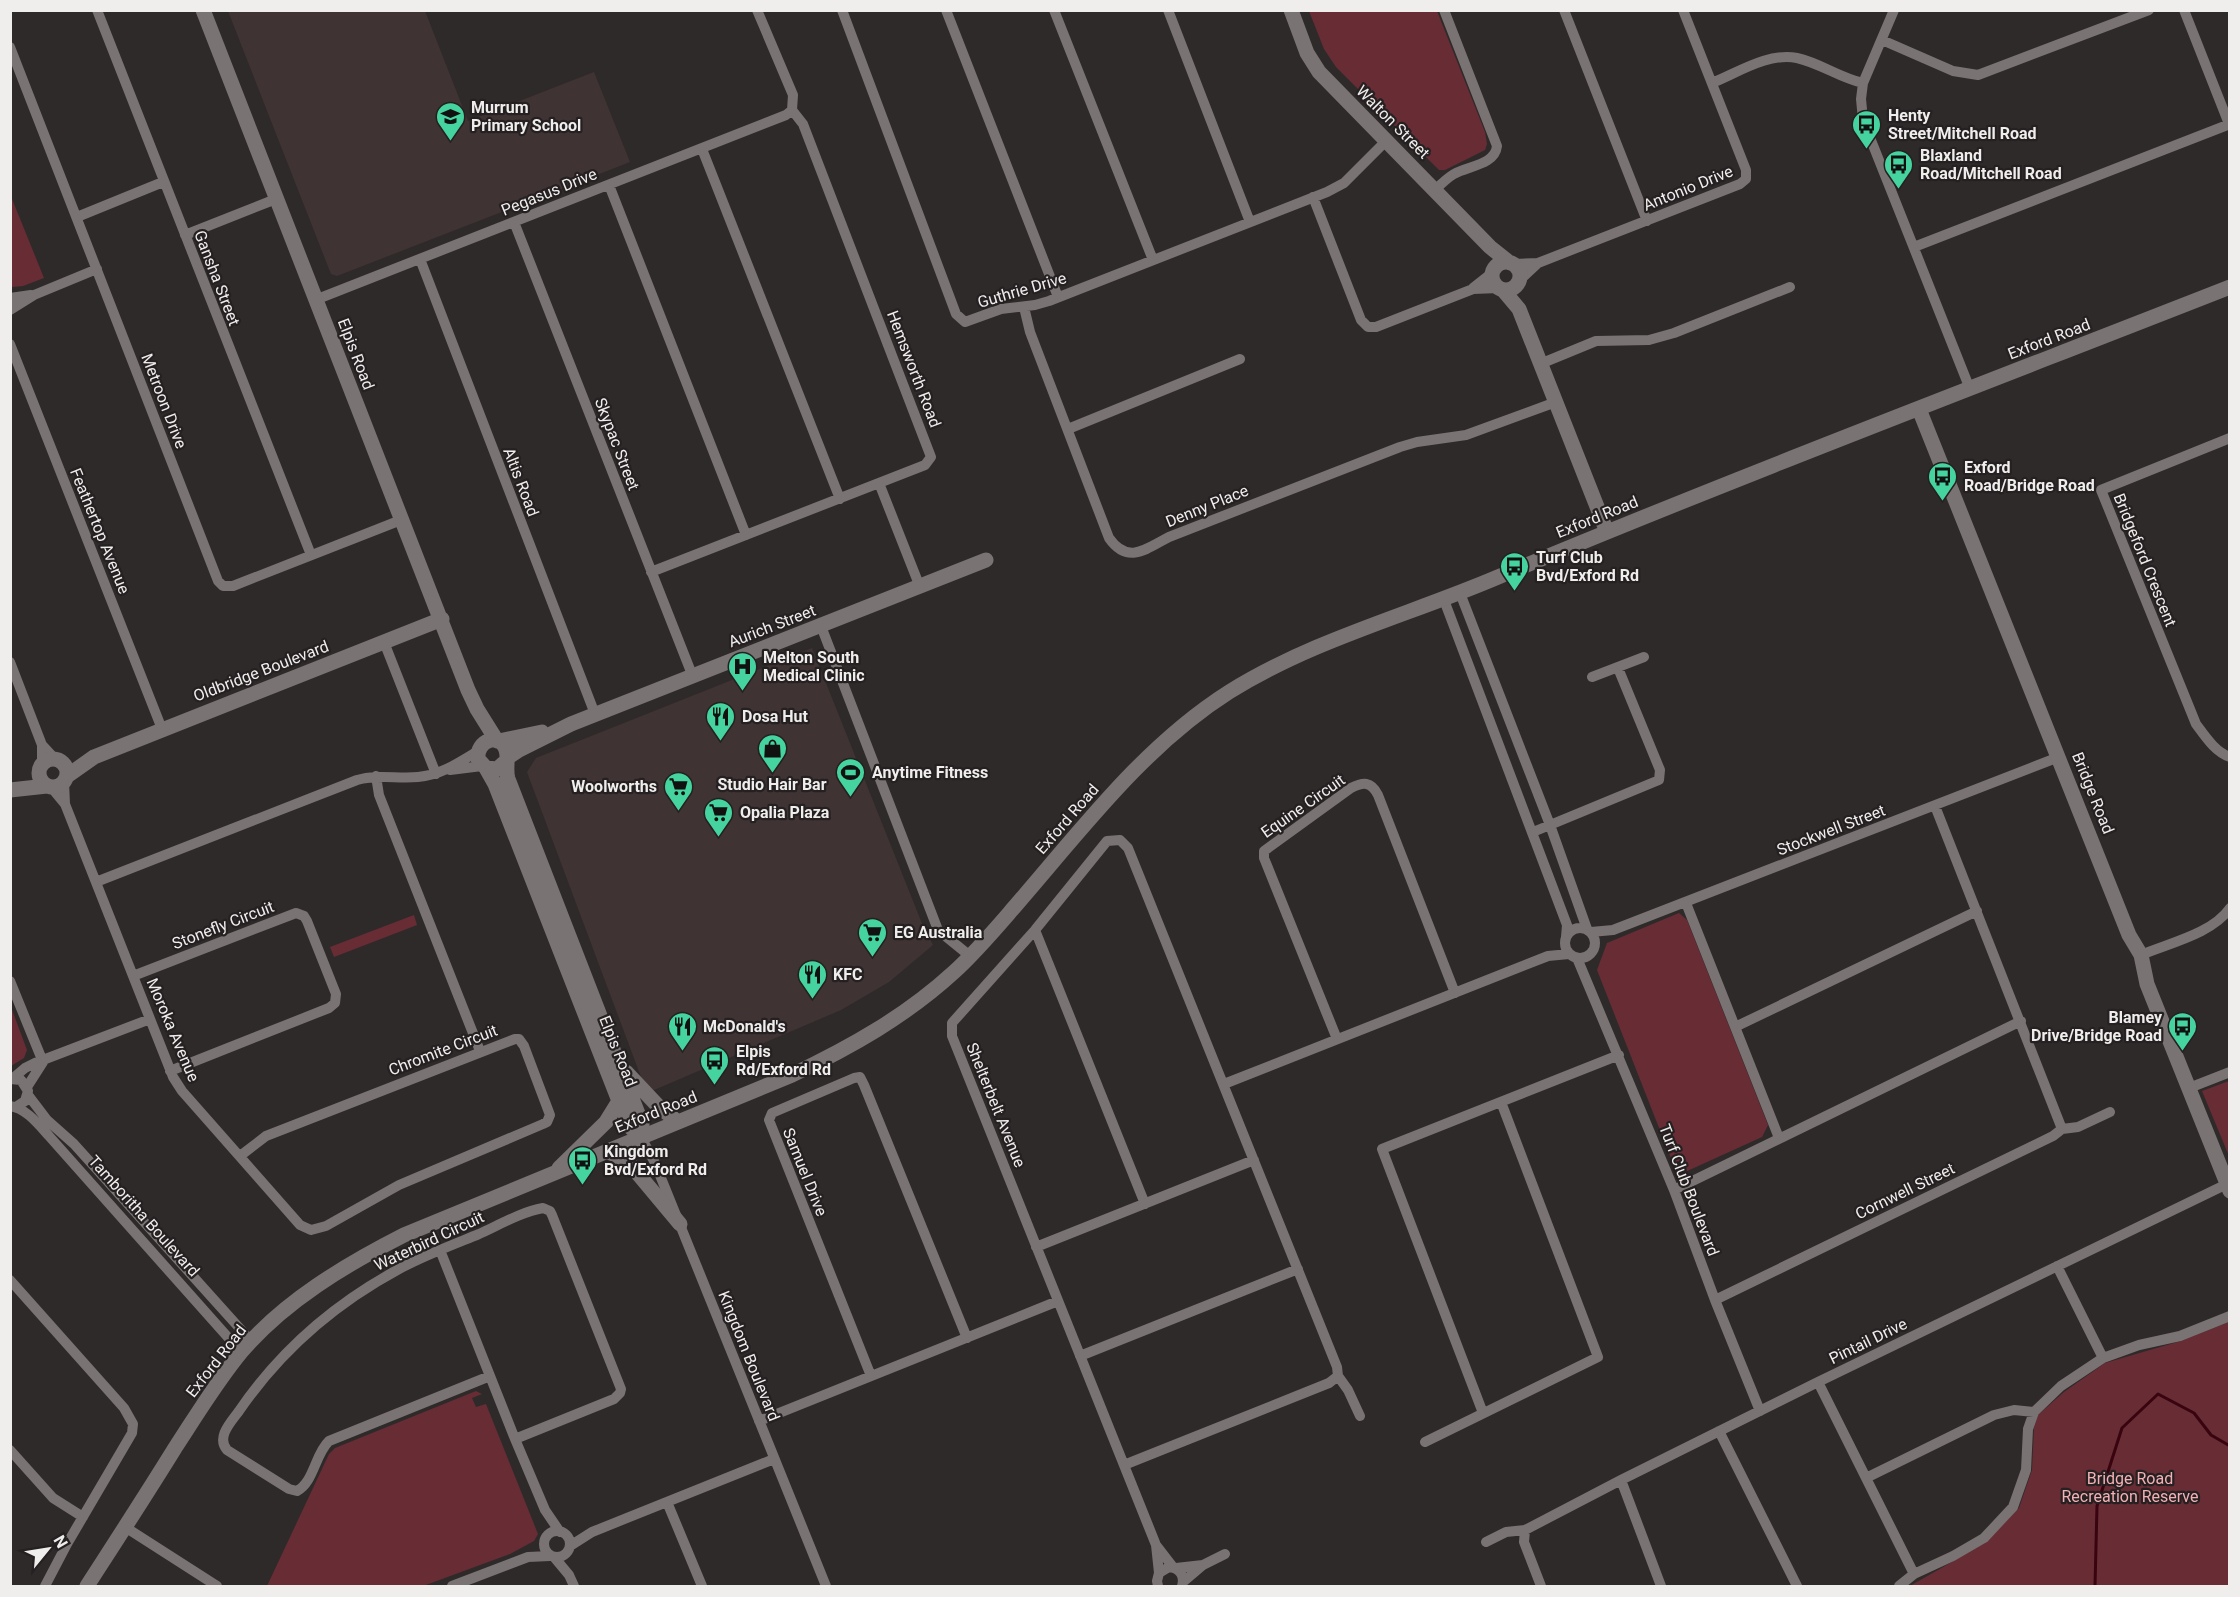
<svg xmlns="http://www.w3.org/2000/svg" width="2240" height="1597" font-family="Roboto,sans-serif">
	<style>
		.built { fill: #3f3333 }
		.green { fill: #682c34 }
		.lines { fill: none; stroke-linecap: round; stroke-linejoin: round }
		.stream { stroke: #38040f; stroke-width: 3 }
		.street { stroke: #797373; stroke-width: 10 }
		.secondary { stroke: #797373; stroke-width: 15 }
		.labels { text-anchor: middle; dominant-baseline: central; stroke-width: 4.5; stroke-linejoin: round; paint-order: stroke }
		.poi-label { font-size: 16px; font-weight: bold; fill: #f0eded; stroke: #252021; text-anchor: start }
		.street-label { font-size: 16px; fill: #f0eded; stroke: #252021 }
		.park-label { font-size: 16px; fill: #f3b0b5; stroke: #252021 }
	</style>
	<rect width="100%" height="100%" fill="#2f2a2a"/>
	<path class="built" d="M228 11H425L468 121 594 72 630 162 337 276 331 274Z
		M812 648 921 921 933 945 889 982 841 1010 647 1093 527 772 536 758Z"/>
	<path class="green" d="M1309 11H1437L1485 132 1487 144 1485 150 1445 170H1439L1336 67 1324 49Z
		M10 194 44 278 23 286 12 287Z
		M1679 913 1687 920 1768 1125 1762 1137 1685 1172 1676 1171 1597 970 1607 943Z
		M414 915 417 925 334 957 330 947Z
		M11 1007 27 1050 24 1058 11 1066Z
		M2229 1081V1156L2202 1091Z
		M2229 1322V1586H1910L1985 1543 2019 1508 2032 1470 2034 1428 2038 1415 2064 1392 2105 1363 2181 1341Z
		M476 1391 482 1394 472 1398 476 1407 486 1404 538 1534 534 1541 510 1554 423 1586H267L329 1454 335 1448Z"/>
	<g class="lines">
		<path class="stream" d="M2095 1586 2097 1506 2122 1428 2158 1394 2194 1413 2211 1435 2230 1446"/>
		<path class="street" d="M97 10 311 555
			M842 10 956 314 965 322 1001 309 1035 305 1049 301 1327 192 1344 183 1386 141
			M946 10 1058 297
			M1054 10 1153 260
			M1168 10 1250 222
			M1564 10 1647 221
			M1894 10 1863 83 1861 99 1863 120 1970 389
			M2184 10 2229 124
			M1882 40 1953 71 1978 75 2149 10
			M10 47 218 581 223 586H233L401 520
			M1712 83C1737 73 1769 52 1797 58 1820 63 1840 78 1863 83
			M702 149 840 499
			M609 185 746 535
			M1435 190C1441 184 1447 178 1454 174 1468 166 1495 165 1497 146L1444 10
			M1313 197 1361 320 1368 327H1376L1473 289 1499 288
			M77 217 163 182
			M514 222 693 677
			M185 235 276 199
			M1914 247 2230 124
			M420 259 595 714
			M1514 264 1538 263 1740 184 1746 179V170L1683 10
			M1520 280 1538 263
			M1473 288 1492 273
			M10 298 31 295
			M315 300 786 115 792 110
			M1024 307 1030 332 1109 538C1128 565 1146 549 1169 537L1400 447 1417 442 1466 435 1556 402
			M10 310 34 295 97 269
			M10 344 162 729
			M1540 364 1596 341 1649 340 1674 333 1790 287
			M1068 429 1240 359
			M2230 438 2101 490 2196 724C2205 736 2215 752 2230 757
			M879 483 920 587
			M651 572 925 465 931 457 803 124 792 110 793 95 757 10
			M1460 593 1550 825 1587 929
			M1444 600 1567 925 1566 937
			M821 626 938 930 970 956
			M384 642 436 774
			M10 662 42 745V764
			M1592 677 1644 657
			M42 745 55 759
			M450 770 482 766
			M376 776 379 795 480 1051
			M64 782 65 804 173 1077 182 1091 300 1225 311 1230 326 1226 399 1185 543 1124 547 1122 550 1115 524 1046 519 1039H515L266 1136 240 1156
			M51 787 65 804
			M1935 806 2062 1129
			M1533 832 1659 780 1660 770 1618 668
			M96 882 357 780C378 774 397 779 418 777 441 775 458 763 478 751
			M1686 903 1779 1138
			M1565 943a15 15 0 1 1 30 0a15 15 0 1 1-30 0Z
			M1035 930 1145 1204
			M1591 932 1613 930 2059 757
			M2141 955C2169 943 2212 934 2230 908
			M1577 958 1674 1190 1715 1300 1760 1411
			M133 976 296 913 304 916 307 921 336 994 335 1003 329 1008 170 1071
			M10 981 43 1062
			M1735 1027 1977 911
			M1337 1039 1264 858V851L1351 788C1363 782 1371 781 1378 795L1455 993
			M10 1079 21 1080 28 1091 25 1101 16 1107
			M12 1079 25 1068 35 1063 150 1019
			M1224 1084 1548 956 1569 954
			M27 1087 43 1062
			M2189 1088 2230 1072
			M28 1095 47 1120 74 1144 252 1342
			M10 1106C26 1108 39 1125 49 1136L241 1352
			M641 1137 655 1163 826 1586
			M1674 1190 2021 1021
			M1036 1247 1254 1160
			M440 1250 515 1439 545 1510 560 1532
			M2057 1266 2103 1358
			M10 1280 124 1408 133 1424 132 1433 67 1544 45 1586
			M1715 1300 2053 1136 2062 1129 2078 1127 2110 1112
			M1080 1356 1298 1269
			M490 1376 329 1441C315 1454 314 1482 297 1491L289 1489 227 1450C216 1437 231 1422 239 1411 280 1351 336 1303 399 1269 425 1255 452 1245 479 1234 499 1225 521 1212 543 1208L550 1211 552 1215 621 1389 620 1393 614 1399 515 1439
			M871 1376 769 1120 772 1113 854 1078 860 1077 864 1085 967 1338
			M1338 1376 1348 1390 1360 1416
			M1818 1382 1914 1574
			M1483 1413 1382 1149 1619 1055
			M759 1421 1058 1301
			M1719 1431 1797 1586
			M1425 1442 1598 1357 1501 1102
			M10 1450 53 1498 83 1517
			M1124 1465 1329 1383 1338 1376
			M1866 1478 1994 1415 2014 1410 2034 1412
			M1621 1480 1661 1586
			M667 1502 702 1586
			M125 1527 217 1586
			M1525 1530 1524 1542 1541 1586
			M544 1544a13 13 0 1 1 26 0a13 13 0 1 1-26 0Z
			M1486 1542 1506 1532 1525 1530 1621 1480 1818 1382 2227 1184
			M1156 1545 1159 1573
			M570 1546 592 1532 774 1459
			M554 1557 569 1575 574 1586
			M1173 1567 1156 1545 952 1036V1023L1035 930 1107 841 1120 840 1128 848 1337 1367 1338 1376
			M1176 1568 1203 1565
			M1183 1582 1203 1565 1225 1554
			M452 1586 528 1557 550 1556
			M1158 1586 1157 1581 1159 1573 1169 1567C1180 1568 1185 1576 1182 1586
			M1899 1586 1914 1574 1953 1556 1984 1538 2013 1507 2026 1470 2028 1429 2034 1412 2061 1386 2103 1358 2139 1345 2180 1336 2230 1316"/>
		<path class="secondary" d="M203 10 468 690 477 709 497 741
			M1291 10 1307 53 1319 72 1490 247 1510 263
			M1492 276a14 14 0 1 1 28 0a14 14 0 1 1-28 0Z
			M1503 290 1519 309 1607 532
			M1919 409 2129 935 2141 955 2147 984 2230 1191
			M499 741 542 732
			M507 758 519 750 571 724 986 560
			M39 773a14 14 0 1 1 28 0a14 14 0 1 1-28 0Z
			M506 761 497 769 486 768 478 759C476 740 500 732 506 750 509 759 505 769 508 779L642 1124 641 1137
			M486 768 495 784 619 1101 631 1128 641 1137
			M67 776 94 757 442 619
			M10 790 47 786
			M626 1072 658 1106 678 1122
			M607 1151 629 1163 680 1224
			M559 1168 606 1122 619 1101
			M87 1586C116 1541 146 1495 175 1448 196 1416 217 1381 242 1351 285 1301 345 1265 404 1235L792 1075C851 1047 906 1016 954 972 977 951 997 927 1017 904 1082 829 1144 746 1229 692 1312 640 1409 615 1498 577 1740 476 1985 383 2230 287"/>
	</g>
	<defs>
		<symbol id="school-pin" viewBox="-11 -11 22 30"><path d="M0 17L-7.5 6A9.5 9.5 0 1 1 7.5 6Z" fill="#45d49f" stroke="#252021"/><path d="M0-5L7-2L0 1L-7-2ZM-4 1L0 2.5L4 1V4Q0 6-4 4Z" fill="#111"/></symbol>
		<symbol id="bus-pin" viewBox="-11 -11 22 30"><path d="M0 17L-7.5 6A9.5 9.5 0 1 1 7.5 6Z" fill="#45d49f" stroke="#252021"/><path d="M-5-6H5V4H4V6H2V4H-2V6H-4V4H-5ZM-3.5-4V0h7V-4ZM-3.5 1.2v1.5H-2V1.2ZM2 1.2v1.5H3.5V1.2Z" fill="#111"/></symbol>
		<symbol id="hospital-pin" viewBox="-11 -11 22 30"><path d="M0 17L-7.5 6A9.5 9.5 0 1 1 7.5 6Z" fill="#45d49f" stroke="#252021"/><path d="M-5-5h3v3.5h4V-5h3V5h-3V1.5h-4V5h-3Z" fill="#111"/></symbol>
		<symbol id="restaurant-pin" viewBox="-11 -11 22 30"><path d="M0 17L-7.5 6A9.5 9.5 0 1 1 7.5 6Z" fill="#45d49f" stroke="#252021"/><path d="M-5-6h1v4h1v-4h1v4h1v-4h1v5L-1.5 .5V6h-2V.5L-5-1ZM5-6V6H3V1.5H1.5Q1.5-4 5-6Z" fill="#111"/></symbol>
		<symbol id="shop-pin" viewBox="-11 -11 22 30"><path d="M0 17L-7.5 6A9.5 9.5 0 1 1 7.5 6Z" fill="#45d49f" stroke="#252021"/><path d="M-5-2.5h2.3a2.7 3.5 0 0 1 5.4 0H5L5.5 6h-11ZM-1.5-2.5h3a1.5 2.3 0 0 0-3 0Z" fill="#111"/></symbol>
		<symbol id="stadium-pin" viewBox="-11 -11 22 30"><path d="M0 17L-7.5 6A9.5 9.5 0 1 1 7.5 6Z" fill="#45d49f" stroke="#252021"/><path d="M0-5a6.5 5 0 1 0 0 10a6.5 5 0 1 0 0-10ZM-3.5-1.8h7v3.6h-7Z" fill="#111"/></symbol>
		<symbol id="supermarket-pin" viewBox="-11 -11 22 30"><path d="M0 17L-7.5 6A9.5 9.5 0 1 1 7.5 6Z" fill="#45d49f" stroke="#252021"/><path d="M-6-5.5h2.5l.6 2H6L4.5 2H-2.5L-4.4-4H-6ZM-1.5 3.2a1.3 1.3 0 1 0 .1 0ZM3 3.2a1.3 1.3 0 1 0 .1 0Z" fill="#111"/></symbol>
	</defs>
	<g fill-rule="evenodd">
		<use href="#school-pin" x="434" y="100" width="33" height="45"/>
		<use href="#bus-pin" x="1850" y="108" width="33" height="45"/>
		<use href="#bus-pin" x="1882" y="148" width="33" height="45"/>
		<use href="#bus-pin" x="1926" y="460" width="33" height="45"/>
		<use href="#bus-pin" x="1498" y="550" width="33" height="45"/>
		<use href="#hospital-pin" x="726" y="650" width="33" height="45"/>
		<use href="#restaurant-pin" x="704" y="700" width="33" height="45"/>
		<use href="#shop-pin" x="756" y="732" width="33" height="45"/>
		<use href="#stadium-pin" x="834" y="756" width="33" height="45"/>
		<use href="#supermarket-pin" x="662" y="770" width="33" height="45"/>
		<use href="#supermarket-pin" x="702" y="796" width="33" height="45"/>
		<use href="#supermarket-pin" x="856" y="916" width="33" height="45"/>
		<use href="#restaurant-pin" x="796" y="958" width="33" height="45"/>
		<use href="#restaurant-pin" x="666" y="1010" width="33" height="45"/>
		<use href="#bus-pin" x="2166" y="1010" width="33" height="45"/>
		<use href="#bus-pin" x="698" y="1044" width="33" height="45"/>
		<use href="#bus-pin" x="566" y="1144" width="33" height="45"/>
	</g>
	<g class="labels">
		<g class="poi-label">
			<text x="471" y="107">Murrum<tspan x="471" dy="18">Primary School</tspan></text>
			<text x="1888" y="115">Henty<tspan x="1888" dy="18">Street/Mitchell Road</tspan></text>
			<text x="1920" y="155">Blaxland<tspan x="1920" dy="18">Road/Mitchell Road</tspan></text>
			<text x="1964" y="467">Exford<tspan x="1964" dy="18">Road/Bridge Road</tspan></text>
			<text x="1536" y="557">Turf Club<tspan x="1536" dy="18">Bvd/Exford Rd</tspan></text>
			<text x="763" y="657">Melton South<tspan x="763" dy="18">Medical Clinic</tspan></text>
			<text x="742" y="716">Dosa Hut</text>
			<text x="872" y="772">Anytime Fitness</text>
			<text x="772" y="784" text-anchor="middle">Studio Hair Bar</text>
			<text x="657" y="786" text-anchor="end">Woolworths</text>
			<text x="740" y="812">Opalia Plaza</text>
			<text x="894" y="932">EG Australia</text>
			<text x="833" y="974">KFC</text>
			<text x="2162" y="1017" text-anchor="end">Blamey<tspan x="2162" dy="18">Drive/Bridge Road</tspan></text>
			<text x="703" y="1026">McDonald's</text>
			<text x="736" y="1051">Elpis<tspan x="736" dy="18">Rd/Exford Rd</tspan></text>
			<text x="604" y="1151">Kingdom<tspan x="604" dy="18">Bvd/Exford Rd</tspan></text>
		</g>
		<g class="street-label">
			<text transform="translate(1393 122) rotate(45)">Walton Street</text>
			<text transform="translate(1688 188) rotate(-22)">Antonio Drive</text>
			<text transform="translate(549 192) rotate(-22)">Pegasus Drive</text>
			<text transform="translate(217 278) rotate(69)">Gansha Street</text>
			<text transform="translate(1022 290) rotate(-16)">Guthrie Drive</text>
			<text transform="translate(2049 339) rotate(-21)">Exford Road</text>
			<text transform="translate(356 354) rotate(69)">Elpis Road</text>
			<text transform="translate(914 369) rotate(69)">Hemsworth Road</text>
			<text transform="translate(164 401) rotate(69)">Metroon Drive</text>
			<text transform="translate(617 444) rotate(69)">Skypac Street</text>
			<text transform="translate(521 482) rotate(69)">Altis Road</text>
			<text transform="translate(1207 506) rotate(-22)">Denny Place</text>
			<text transform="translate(1597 517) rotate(-22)">Exford Road</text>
			<text transform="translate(100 531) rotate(68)">Feathertop Avenue</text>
			<text transform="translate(2145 560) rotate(68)">Bridgeford Crescent</text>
			<text transform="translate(772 626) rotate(-21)">Aurich Street</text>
			<text transform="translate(261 671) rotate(-21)">Oldbridge Boulevard</text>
			<text transform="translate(2093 793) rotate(68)">Bridge Road</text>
			<text transform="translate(1303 806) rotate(-35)">Equine Circuit</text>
			<text transform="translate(1067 819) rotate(-49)">Exford Road</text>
			<text transform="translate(1831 830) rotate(-21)">Stockwell Street</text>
			<text transform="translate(223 925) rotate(-21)">Stonefly Circuit</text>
			<text transform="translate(173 1030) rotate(67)">Moroka Avenue</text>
			<text transform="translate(443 1050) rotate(-21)">Chromite Circuit</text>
			<text transform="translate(618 1051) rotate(68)">Elpis Road</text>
			<text transform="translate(996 1105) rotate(68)">Shelterbelt Avenue</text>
			<text transform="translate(656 1112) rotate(-22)">Exford Road</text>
			<text transform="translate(805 1172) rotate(68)">Samuel Drive</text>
			<text transform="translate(1689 1190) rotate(69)">Turf Club Boulevard</text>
			<text transform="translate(1905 1191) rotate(-26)">Cornwell Street</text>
			<text transform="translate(144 1216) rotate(48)">Tamboritha Boulevard</text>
			<text transform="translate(429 1241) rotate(-25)">Waterbird Circuit</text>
			<text transform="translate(1868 1341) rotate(-26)">Pintail Drive</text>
			<text transform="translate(749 1356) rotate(68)">Kingdom Boulevard</text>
			<text transform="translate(216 1361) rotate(-52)">Exford Road</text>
		</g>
		<g class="park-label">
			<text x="2130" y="1478">Bridge Road<tspan x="2130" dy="18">Recreation Reserve</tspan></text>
		</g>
	</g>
	<rect width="2240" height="1597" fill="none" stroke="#f0eded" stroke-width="24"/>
	<g transform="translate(48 1549) rotate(60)" stroke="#252021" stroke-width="4.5" paint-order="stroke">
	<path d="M0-4.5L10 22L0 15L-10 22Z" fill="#f0eded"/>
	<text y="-9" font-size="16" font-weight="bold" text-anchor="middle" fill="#f0eded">N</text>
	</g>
</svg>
